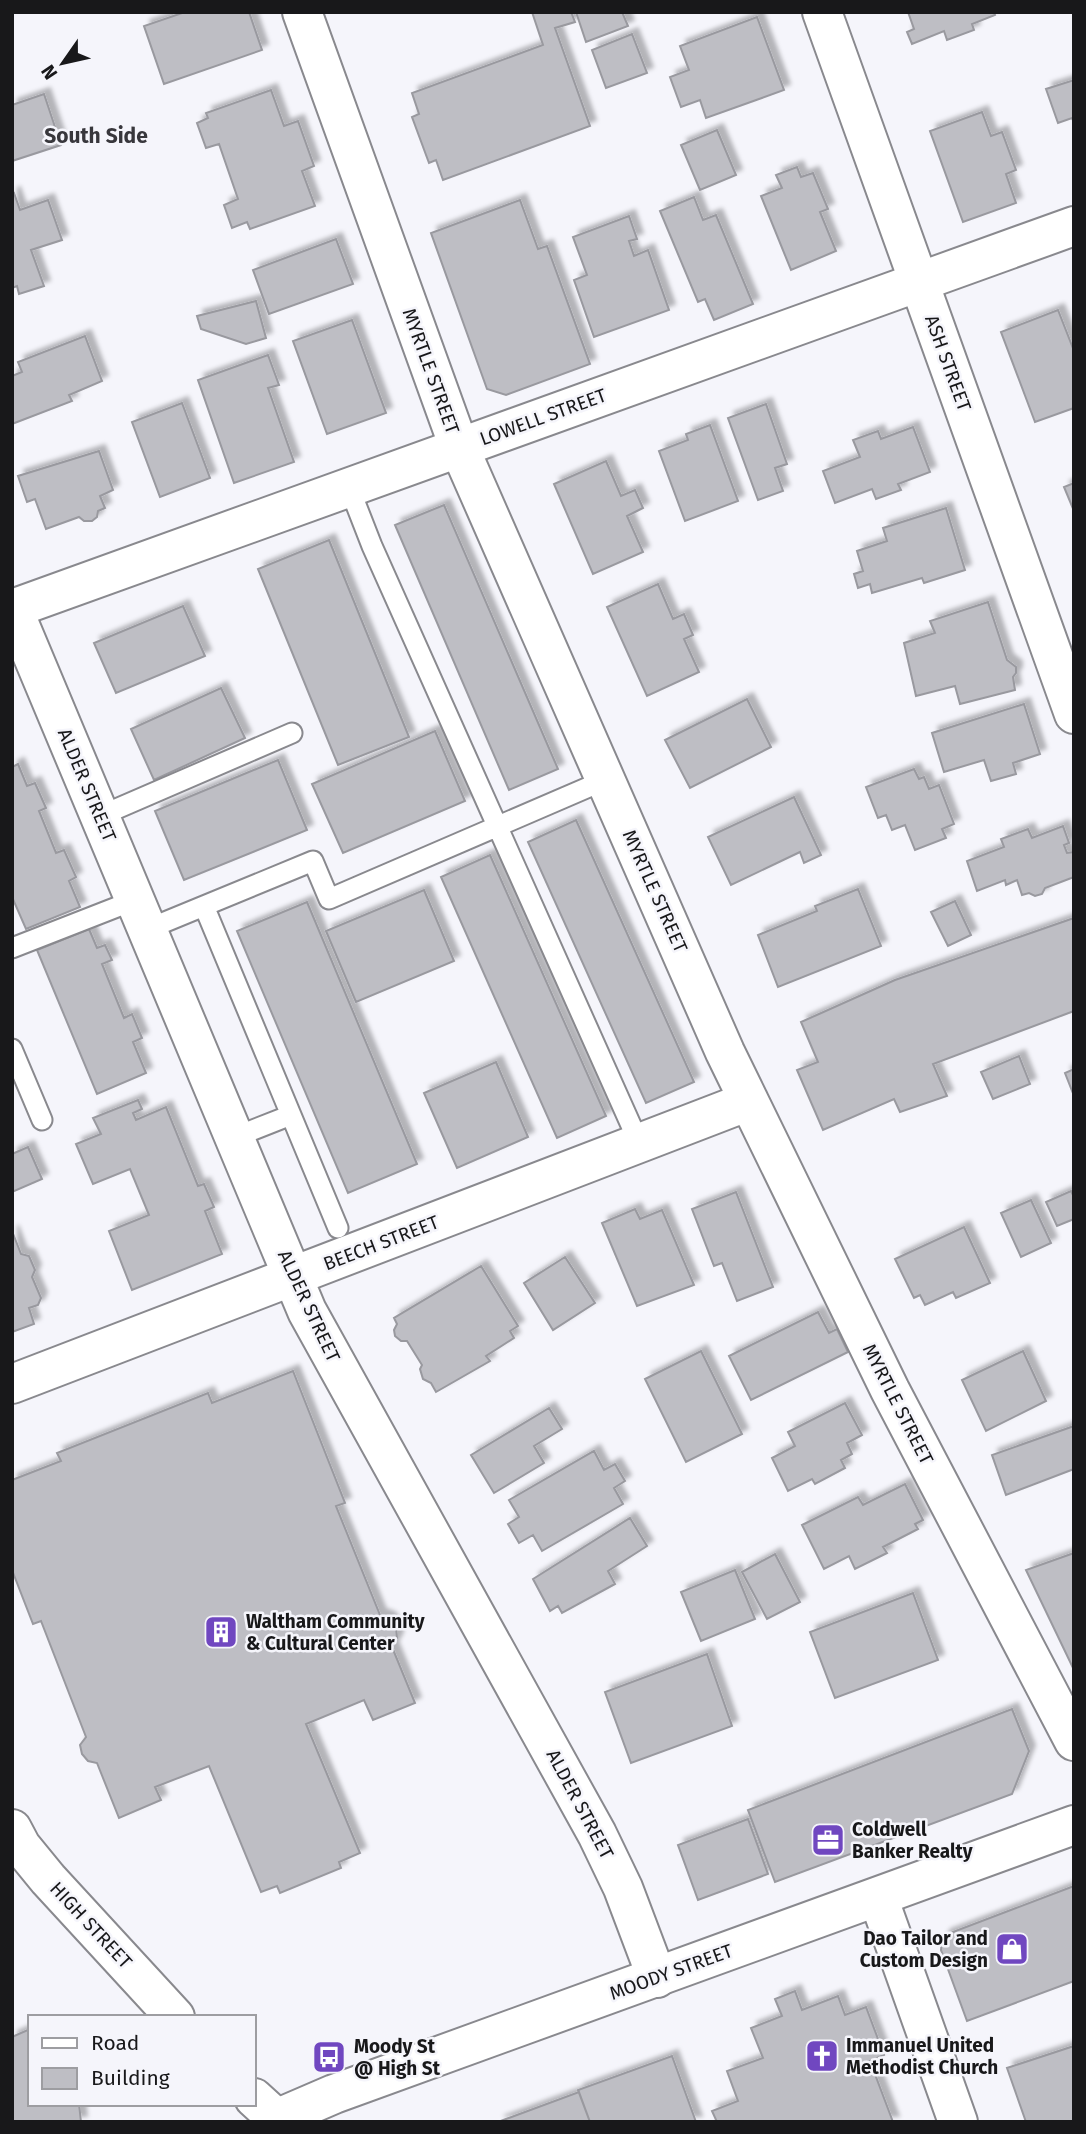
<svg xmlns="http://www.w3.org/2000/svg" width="1086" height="2134" font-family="'Fira Sans',sans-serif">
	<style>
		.building { fill: #bebec4; stroke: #99999f; stroke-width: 2; filter: url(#shadow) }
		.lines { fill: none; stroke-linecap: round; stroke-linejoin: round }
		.service-casing { stroke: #89898e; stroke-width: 23 }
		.minor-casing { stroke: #89898e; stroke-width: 42 }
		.tertiary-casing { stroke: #89898e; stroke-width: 42 }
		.secondary-casing { stroke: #89898e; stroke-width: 42 }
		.primary-casing { stroke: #89898e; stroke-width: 42 }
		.service { stroke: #fff; stroke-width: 19 }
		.minor { stroke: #fff; stroke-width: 38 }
		.tertiary { stroke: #fff; stroke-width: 38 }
		.secondary { stroke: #fff; stroke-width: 38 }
		.primary { stroke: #fff; stroke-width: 38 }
		.labels { text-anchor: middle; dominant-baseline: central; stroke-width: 5; stroke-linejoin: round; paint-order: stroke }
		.street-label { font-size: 19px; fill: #18181a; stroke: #f5f5fb }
		.poi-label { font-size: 19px; font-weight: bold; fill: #18181a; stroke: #f5f5fb; text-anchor: start }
		.neighbourhood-label { font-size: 21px; font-weight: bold; fill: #38373c; stroke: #f5f5fb }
	</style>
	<defs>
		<filter id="shadow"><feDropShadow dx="6" dy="-6" stdDeviation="2" flood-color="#0004"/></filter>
	</defs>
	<rect width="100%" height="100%" fill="#f5f5fb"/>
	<path class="building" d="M185 12H249L262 50 164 84 144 26Z
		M532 12H571L575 22 555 28 590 126 443 180 436 160 429 163 412 117 419 114 412 93 543 45Z
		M576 12H622L628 26 586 42Z
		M908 12H994L995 15 972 24 974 30 947 40 944 31 912 44 907 32 914 29Z
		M757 17 784 90 706 118 700 100 681 107 670 77 689 70 680 46Z
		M632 34 647 73 606 88 592 50Z
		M1074 80V123L1072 118 1058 123 1046 89Z
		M271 90 284 126 298 121 314 166 302 171 315 206 250 229 247 222 232 228 224 205 238 199 219 144 206 148 197 123 208 118 206 113Z
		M44 94 61 145 12 161V105Z
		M982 112 991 136 1002 132 1016 170 1006 174 1016 203 963 222 930 131Z
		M717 130 736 175 700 190 681 145Z
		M797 167 801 177 813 173 828 209 820 212 836 251 791 270 761 196 782 188 776 175Z
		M14 193 20 210 48 200 62 240 31 250 44 286 19 294 17 286 12 288V194Z
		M694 197 703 220 716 215 753 304 714 320 705 299 698 302 660 211Z
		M520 200 538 249 547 246 590 364 506 395 487 389 431 233Z
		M629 216 637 239 629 241 634 256 648 250 669 310 594 337 574 280 587 275 573 237Z
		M336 239 353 284 269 314 253 270Z
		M256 301 266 338 246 344 201 329 197 316Z
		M1058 310 1074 351V408L1035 422 1001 332Z
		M352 320 386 413 327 434 293 341Z
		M85 336 102 381 69 395 72 401 12 424V376L22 372 18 362Z
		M268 355 279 385 268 388 294 462 234 483 198 380Z
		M182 403 210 478 160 497 132 422Z
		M766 404 787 464 775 468 783 491 758 500 728 418Z
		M710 425 738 501 685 521 659 451 688 440 686 434Z
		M913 427 930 472 898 484 901 490 876 499 872 489 835 503 823 471 860 457 853 440 878 431 881 439Z
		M99 451 113 490 100 496 105 508 98 511 97 517 92 521H84L79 517 46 529 35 499 27 502 18 476Z
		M606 461 621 496 635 490 643 508 627 516 643 552 593 574 554 484Z
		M1074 483V511L1064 487Z
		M444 505 558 769 509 790 395 525Z
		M946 508 965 570 924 583 922 578 872 593 870 584 858 588 854 574 863 571 857 551 887 541 883 528Z
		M329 540 409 737 338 765 258 569Z
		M658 584 673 619 684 614 693 635 684 639 699 672 647 696 607 607Z
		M988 602 1007 660 1016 667V673L1013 677 1015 690 960 704 955 686 916 696 904 643 935 633 930 621Z
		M183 606 205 656 116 693 94 643Z
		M221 688 245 738 154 780 131 729Z
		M747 699 771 747 690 788 665 740Z
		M1024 704 1040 754 1013 763 1016 774 991 781 984 760 944 772 932 733Z
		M435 731 465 801 343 853 312 784Z
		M278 760 307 830 184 880 155 811Z
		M18 764 27 786 35 783 46 808 39 811 56 853 64 850 76 877 69 881 80 907 26 929 12 897V767Z
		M914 769 919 779 924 777 929 789 939 785 954 824 942 829 946 838 915 850 905 825 892 830 886 815 878 818 866 787Z
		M794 797 821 855 804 863 800 852 731 885 708 837Z
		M576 820 694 1082 646 1103 528 842Z
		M1063 826 1069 843 1064 845 1067 853 1074 852V877L1045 888 1042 894 1035 896 1029 893 1022 895 1017 880 1006 885 1005 880 977 891 967 861 1004 847 1001 839 1028 829 1032 838Z
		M490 855 606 1116 557 1138 441 877Z
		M858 889 881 946 778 987 758 935 817 911 815 906Z
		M424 890 454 961 356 1002 326 931Z
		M955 901 971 935 948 946 931 912Z
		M307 902 417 1164 348 1193 237 931Z
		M1074 918V1011L933 1064 947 1096 900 1112 894 1099 823 1130 797 1070 818 1062 801 1022 895 980Z
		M89 929 97 948 105 945 112 960 102 964 124 1018 132 1014 142 1038 133 1042 146 1073 97 1094 37 950Z
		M1019 1056 1030 1084 993 1099 981 1072Z
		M496 1062 528 1137 457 1168 424 1093Z
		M1074 1069V1096L1065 1073Z
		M138 1100 142 1109 133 1113 136 1120 166 1107 198 1186 204 1184 214 1207 205 1211 222 1254 132 1290 109 1231 149 1215 130 1169 93 1184 76 1144 101 1134 93 1118Z
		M28 1147 42 1179 12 1192V1154Z
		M1071 1191 1074 1197V1219L1057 1226 1046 1202Z
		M736 1192 773 1287 737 1301 722 1263 714 1266 692 1209Z
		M1031 1200 1051 1243 1021 1257 1001 1213Z
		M635 1209 640 1219 662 1210 694 1285 637 1306 602 1223Z
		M964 1227 990 1283 956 1298 953 1292 925 1305 920 1295 914 1298 895 1259Z
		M12 1231 21 1254 29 1256 35 1270 32 1277 41 1298 38 1305 29 1308 34 1324 12 1332Z
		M565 1257 595 1303 553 1330 524 1283Z
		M481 1266 518 1326 510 1331 514 1338 486 1356 490 1361 436 1392 431 1383 423 1379 420 1369 422 1365 407 1341H401L395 1336 394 1330 397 1324 394 1318Z
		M818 1312 829 1333 837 1329 848 1352 751 1400 729 1356Z
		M701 1351 742 1434 686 1462 645 1379Z
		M1023 1351 1046 1401 986 1431 962 1380Z
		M293 1371 345 1503 336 1506 380 1615 389 1618 396 1627 397 1638 392 1647 415 1703 373 1720 364 1700 306 1724 360 1853 339 1862 341 1868 280 1893 277 1886 261 1892 209 1766 155 1787 161 1800 119 1818 97 1763 88 1761 82 1754 80 1745 86 1737 41 1621 33 1624 12 1570V1480L61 1461 57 1453 208 1393 212 1403Z
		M845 1403 862 1435 847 1443 852 1454 841 1460 845 1468 815 1484 812 1479 788 1491 772 1458 795 1446 788 1432Z
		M549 1408 562 1429 534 1446 544 1463 494 1493 471 1455Z
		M1074 1426V1469L1006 1495 992 1455Z
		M594 1451 604 1470 615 1464 625 1481 614 1488 623 1504 542 1551 533 1535 519 1543 508 1524 519 1517 509 1500Z
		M905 1484 923 1520 915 1524 918 1529 883 1547 887 1553 855 1569 849 1556 824 1569 802 1525 858 1497 863 1505Z
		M630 1518 647 1546 608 1571 615 1584 562 1613 558 1606 550 1611 533 1579Z
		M1074 1553V1670L1026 1570Z
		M775 1554 800 1602 767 1619 742 1572Z
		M735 1570 755 1619 701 1641 681 1592Z
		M913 1593 938 1660 835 1698 810 1632Z
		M707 1654 732 1726 631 1763 605 1692Z
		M1012 1709 1029 1751 1012 1794 775 1882 748 1810Z
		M748 1819 768 1874 698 1900 678 1845Z
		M1074 1886V1981L967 2021 941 1950 942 1940 945 1935Z
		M795 1991 802 2010 838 1996 845 2015 866 2007 884 2055 870 2061 893 2122H717L712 2111 738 2101 727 2071 763 2058 751 2028 782 2016 775 1999Z
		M30 2029V2104H79L81 2122H12V2037Z
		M1074 2046V2122H1026L1007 2068Z
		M672 2056 696 2122H590L578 2090Z
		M579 2092 590 2122H498Z"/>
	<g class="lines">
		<defs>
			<path id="service" d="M349 487 372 546 639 1143
				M100 816 292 733
				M204 906 338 1228
				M148 929 313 861 329 899 605 780
				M12 948 135 900
				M12 1049 42 1120
				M235 1137 291 1115"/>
			<path id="minor" d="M302 12 459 447 725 1052 890 1390 1074 1741
				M822 12 1074 714
				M13 609 307 1311 597 1834 623 1888 657 1978
				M12 1384 749 1101
				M878 1897 958 2122"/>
			<path id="tertiary" d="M12 609 1074 226"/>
			<path id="secondary" d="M12 1829 21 1846 48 1879 175 2017
				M254 2098 276 2118"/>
			<path id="primary" d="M269 2122 334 2094 1074 1825"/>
		</defs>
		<use href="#service" class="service-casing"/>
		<use href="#minor" class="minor-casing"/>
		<use href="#tertiary" class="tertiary-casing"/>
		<use href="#secondary" class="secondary-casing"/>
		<use href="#primary" class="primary-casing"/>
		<use href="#service" class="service"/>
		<use href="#minor" class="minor"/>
		<use href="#tertiary" class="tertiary"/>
		<use href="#secondary" class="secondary"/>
		<use href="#primary" class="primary"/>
	</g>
	<defs>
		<symbol id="building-square" viewBox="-11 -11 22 22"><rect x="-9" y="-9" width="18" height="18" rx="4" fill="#7047c0" stroke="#f5f5fb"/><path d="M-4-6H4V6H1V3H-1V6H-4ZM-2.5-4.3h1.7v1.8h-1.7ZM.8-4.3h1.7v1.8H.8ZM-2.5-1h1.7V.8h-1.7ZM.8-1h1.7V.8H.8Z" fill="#fff"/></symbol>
		<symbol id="office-square" viewBox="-11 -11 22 22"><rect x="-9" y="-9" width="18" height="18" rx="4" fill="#7047c0" stroke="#f5f5fb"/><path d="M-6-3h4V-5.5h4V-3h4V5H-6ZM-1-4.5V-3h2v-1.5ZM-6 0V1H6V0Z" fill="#fff"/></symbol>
		<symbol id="shop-square" viewBox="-11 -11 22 22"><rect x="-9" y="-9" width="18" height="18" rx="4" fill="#7047c0" stroke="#f5f5fb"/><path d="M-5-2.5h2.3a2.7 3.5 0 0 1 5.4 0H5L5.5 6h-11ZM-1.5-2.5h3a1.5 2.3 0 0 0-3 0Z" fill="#fff"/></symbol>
		<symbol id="church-square" viewBox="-11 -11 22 22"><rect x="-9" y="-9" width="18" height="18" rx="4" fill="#7047c0" stroke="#f5f5fb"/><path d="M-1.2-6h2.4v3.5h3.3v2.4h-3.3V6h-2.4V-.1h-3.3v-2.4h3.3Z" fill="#fff"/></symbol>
		<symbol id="bus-square" viewBox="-11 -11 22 22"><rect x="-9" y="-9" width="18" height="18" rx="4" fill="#7047c0" stroke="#f5f5fb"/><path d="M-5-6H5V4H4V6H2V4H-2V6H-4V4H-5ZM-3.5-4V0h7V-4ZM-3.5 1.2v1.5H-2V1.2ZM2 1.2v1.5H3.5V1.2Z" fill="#fff"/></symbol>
	</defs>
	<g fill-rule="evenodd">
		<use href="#building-square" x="202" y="1613" width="38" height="38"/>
		<use href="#office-square" x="809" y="1821" width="38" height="38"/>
		<use href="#shop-square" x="993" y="1930" width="38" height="38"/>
		<use href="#church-square" x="803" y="2037" width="38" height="38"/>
		<use href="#bus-square" x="310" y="2038" width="38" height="38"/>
	</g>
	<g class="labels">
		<g class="street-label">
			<text transform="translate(948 363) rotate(70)">ASH STREET</text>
			<text transform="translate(431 371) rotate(70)">MYRTLE STREET</text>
			<text transform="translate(543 417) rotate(-20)">LOWELL STREET</text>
			<text transform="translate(87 785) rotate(67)">ALDER STREET</text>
			<text transform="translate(655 891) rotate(66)">MYRTLE STREET</text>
			<text transform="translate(381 1243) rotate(-21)">BEECH STREET</text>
			<text transform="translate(309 1306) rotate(65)">ALDER STREET</text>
			<text transform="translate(898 1404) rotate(63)">MYRTLE STREET</text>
			<text transform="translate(580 1804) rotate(62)">ALDER STREET</text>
			<text transform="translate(91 1925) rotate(47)">HIGH STREET</text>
			<text transform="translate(671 1972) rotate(-20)">MOODY STREET</text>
		</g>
		<g class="poi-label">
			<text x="246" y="1621">Waltham Community<tspan x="246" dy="22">&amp; Cultural Center</tspan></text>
			<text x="852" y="1829">Coldwell<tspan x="852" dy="22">Banker Realty</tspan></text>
			<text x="988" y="1938" text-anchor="end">Dao Tailor and<tspan x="988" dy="22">Custom Design</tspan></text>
			<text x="846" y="2045">Immanuel United<tspan x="846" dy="22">Methodist Church</tspan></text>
			<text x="354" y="2046">Moody St<tspan x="354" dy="22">@ High St</tspan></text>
		</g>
		<g class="neighbourhood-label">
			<text x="96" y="136">South Side</text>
		</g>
	</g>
	<rect width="1086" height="2134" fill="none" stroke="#18181a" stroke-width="28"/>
	<rect x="28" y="2015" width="228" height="91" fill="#f5f5fb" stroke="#9d9da1" stroke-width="2"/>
	<rect x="42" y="2038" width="35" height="10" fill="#ffffff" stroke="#9d9da1" stroke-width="2"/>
	<text x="91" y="2050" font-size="21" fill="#18181a">Road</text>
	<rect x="42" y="2068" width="35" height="21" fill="#bebec4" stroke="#9d9da1" stroke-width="2"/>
	<text x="91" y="2085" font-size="21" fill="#18181a">Building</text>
	<g transform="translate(63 63) rotate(236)" stroke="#f5f5fb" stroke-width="5" paint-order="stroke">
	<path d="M0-5L12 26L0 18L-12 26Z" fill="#18181a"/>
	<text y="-10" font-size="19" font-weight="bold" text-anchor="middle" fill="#18181a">N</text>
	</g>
</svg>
